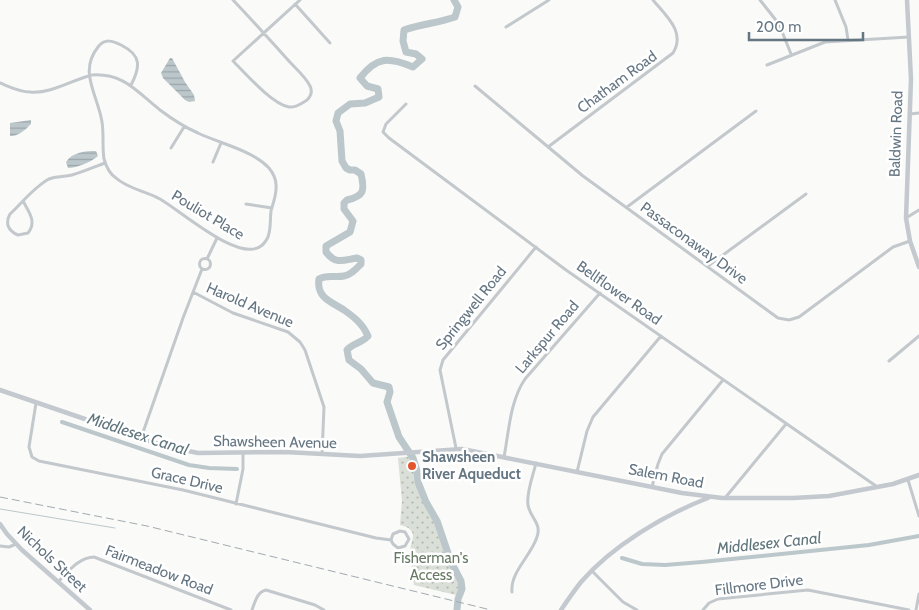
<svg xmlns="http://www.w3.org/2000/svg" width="919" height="610" font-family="Cabin,sans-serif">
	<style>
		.grass { fill: url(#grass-dots) }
		.water { fill: url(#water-rules) }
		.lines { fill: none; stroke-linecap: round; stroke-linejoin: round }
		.stream { stroke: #bbc7cb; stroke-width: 1 }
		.canal { stroke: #bbc7cb; stroke-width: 4 }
		.river { stroke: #bbc7cb; stroke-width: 7 }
		.street { stroke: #c3c8cc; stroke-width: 3 }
		.secondary { stroke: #c3c9ce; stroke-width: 4.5 }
		.rail { stroke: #a2aab0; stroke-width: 1; stroke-dasharray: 8 4; stroke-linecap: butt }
		.poi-dot { fill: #e4572e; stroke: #fff; stroke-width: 2 }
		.labels { text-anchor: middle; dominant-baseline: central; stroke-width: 5; stroke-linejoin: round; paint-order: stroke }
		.street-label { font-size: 15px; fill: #657683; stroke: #fff }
		.poi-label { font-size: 15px; font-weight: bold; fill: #657683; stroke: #fff; text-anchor: start }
		.park-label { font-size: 15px; fill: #687a64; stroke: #fff }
		.water-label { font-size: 16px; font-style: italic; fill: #60757c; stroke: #fff }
	</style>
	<defs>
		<pattern id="grass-dots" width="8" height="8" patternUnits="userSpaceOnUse" patternTransform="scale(1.25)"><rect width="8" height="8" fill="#dadfd7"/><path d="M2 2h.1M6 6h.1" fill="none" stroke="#b4b9b4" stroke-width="1.8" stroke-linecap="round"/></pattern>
		<pattern id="water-rules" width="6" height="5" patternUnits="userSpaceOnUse" patternTransform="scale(1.25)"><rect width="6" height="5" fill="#bbc7cb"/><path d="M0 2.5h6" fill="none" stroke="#9ca6aa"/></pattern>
	</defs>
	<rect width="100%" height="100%" fill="#fafaf8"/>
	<path class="grass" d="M412 456 417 471 418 482 426 502 437 521 451 562 461 581 462 589 460 596 414 585C413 574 411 564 410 553 409 543 422 530 400 525L402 501 398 458Z"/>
	<path class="water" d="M170 58H172L185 82 194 95 195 101 189 102 185 100 163 78 161 73Z
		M31 120V124C26 129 18 137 10 136V123Z
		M96 151 98 156C91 162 77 168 68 168L66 162C72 152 86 151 96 151Z"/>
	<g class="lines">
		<path class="stream" d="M0 509 115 528"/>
		<path class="canal" d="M62 422 189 465 209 468 237 469
			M622 558 642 564 665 565 702 562 869 545 919 536"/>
		<path class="river" d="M454 0 458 7 455 17C438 23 421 24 404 30L403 41 406 52 416 54 422 59 413 67C389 57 377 56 360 78L367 86 378 89 379 97 365 103 350 104 338 113 336 121 340 131 342 161 346 168 350 170H355L361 174C365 191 364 196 347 200L344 203V209L353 221 350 232 326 246V252C336 265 343 260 357 258L361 260V264C356 269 351 275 344 276 335 278 327 274 319 279 316 298 332 302 344 310 354 317 363 324 368 336 362 343 353 343 347 350L349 360 361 369 373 383 389 387 390 392 387 402 399 437 413 458 417 471 418 482 426 502 437 521 451 562 461 581 462 589 458 599 457 610"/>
		<path class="street" d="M233 0C252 20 270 40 288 60 295 68 306 77 310 86 313 92 311 96 307 100 302 103 296 108 289 107 272 104 246 74 233 61L300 0
			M760 0 779 24 791 54
			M835 0 846 27 848 40
			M295 4 330 43
			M506 27 549 0
			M767 65 825 42 909 37
			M0 83C10 87 20 92 30 92 51 94 72 80 92 75 124 73 137 92 160 110 172 119 184 127 198 133 221 144 252 150 269 168 273 173 276 179 276 185 277 194 273 203 271 211 270 220 271 229 268 237 266 241 264 244 261 246 239 263 181 211 160 199 146 191 128 189 116 178 110 174 106 166 104 159 102 147 104 134 102 122 98 95 78 72 98 47 105 38 113 41 121 45 141 55 141 66 131 85
			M475 86 583 176 778 318 789 320 799 317 893 247 910 241
			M406 104 386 124 383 132 389 138 566 270 876 486
			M910 114 919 113
			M548 147 673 53C686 32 666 16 653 0
			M171 148 184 127
			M213 162 221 143
			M23 201C29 212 37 222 28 233L18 235C8 231 5 223 10 214 22 203 34 187 49 179 56 176 64 177 72 175 83 172 94 167 105 163
			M246 204 272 208
			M627 207 756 111
			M906 218 919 210
			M199.5 264a5.5 5.5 0 1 1 11 0a5.5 5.5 0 1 1-11 0Z
			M207 259 217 238
			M708 266 806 194
			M193 292 233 313 288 332 300 342 305 350 324 407 322 454
			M889 361 919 336
			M36 403 29 447 32 457 39 461 183 490 376 538 391 540 393 544 398 548 405 546 409 539 405 532 400 531 393 534 391 540
			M141 438 183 318 202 269
			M456 448 440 370 443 360 536 247
			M504 457C509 431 510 401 525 379L600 293
			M577 472 587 431 593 417 661 336
			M908 480 919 516
			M652 487 658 464 662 454 723 380
			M725 498 786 424
			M236 504 243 469V453
			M0 546 9 547 16 544
			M592 571 623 602 637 610
			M58 582C68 572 79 557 94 557L231 610
			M512 592C510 572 531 556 537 537 542 523 530 518 528 505 526 493 533 476 536 463
			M252 610C255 602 257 592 266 590L315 605 324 610
			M703 610 709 603 718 599 808 590 909 610
			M916 610 919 594"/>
		<path class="secondary" d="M907 0 911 79 906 218 910 241 919 267
			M0 390 164 446 198 453 285 452 360 456 462 449 682 493 722 498H793L829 496 893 484 919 475
			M0 524 7 534 22 550 90 610
			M561 610C567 601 574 591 581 582 612 546 664 515 708 498"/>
		<path class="rail" d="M0 497 147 526 491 610"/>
	</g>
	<circle class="poi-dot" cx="412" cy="466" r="5"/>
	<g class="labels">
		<g class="street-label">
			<text transform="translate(617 82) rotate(-36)">Chatham Road</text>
			<text transform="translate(896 134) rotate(-88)">Baldwin Road</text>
			<text transform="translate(208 215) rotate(31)">Pouliot Place</text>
			<text transform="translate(694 243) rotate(36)">Passaconaway Drive</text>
			<text transform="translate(619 293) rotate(35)">Bellflower Road</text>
			<text transform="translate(250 305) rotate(23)">Harold Avenue</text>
			<text transform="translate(471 308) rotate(-51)">Springwell Road</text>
			<text transform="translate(547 337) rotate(-50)">Larkspur Road</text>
			<text transform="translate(275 442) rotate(1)">Shawsheen Avenue</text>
			<text transform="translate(666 476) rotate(11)">Salem Road</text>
			<text transform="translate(187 480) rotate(13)">Grace Drive</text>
			<text transform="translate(52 559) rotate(43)">Nichols Street</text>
			<text transform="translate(159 570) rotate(21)">Fairmeadow Road</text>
			<text transform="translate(759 585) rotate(-7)">Fillmore Drive</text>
		</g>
		<g class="poi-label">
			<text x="422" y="457">Shawsheen<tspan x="422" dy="17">River Aqueduct</tspan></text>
		</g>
		<g class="park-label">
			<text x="431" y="558">Fisherman's<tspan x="431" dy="17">Access</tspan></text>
		</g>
		<g class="water-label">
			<text transform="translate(138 434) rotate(18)">Middlesex Canal</text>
			<text transform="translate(769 543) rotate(-6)">Middlesex Canal</text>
		</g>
	</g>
	<path d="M749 32v8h114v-8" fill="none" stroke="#657683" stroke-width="2.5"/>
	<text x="756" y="32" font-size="15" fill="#657683" stroke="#ffffff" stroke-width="4" paint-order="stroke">200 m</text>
</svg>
